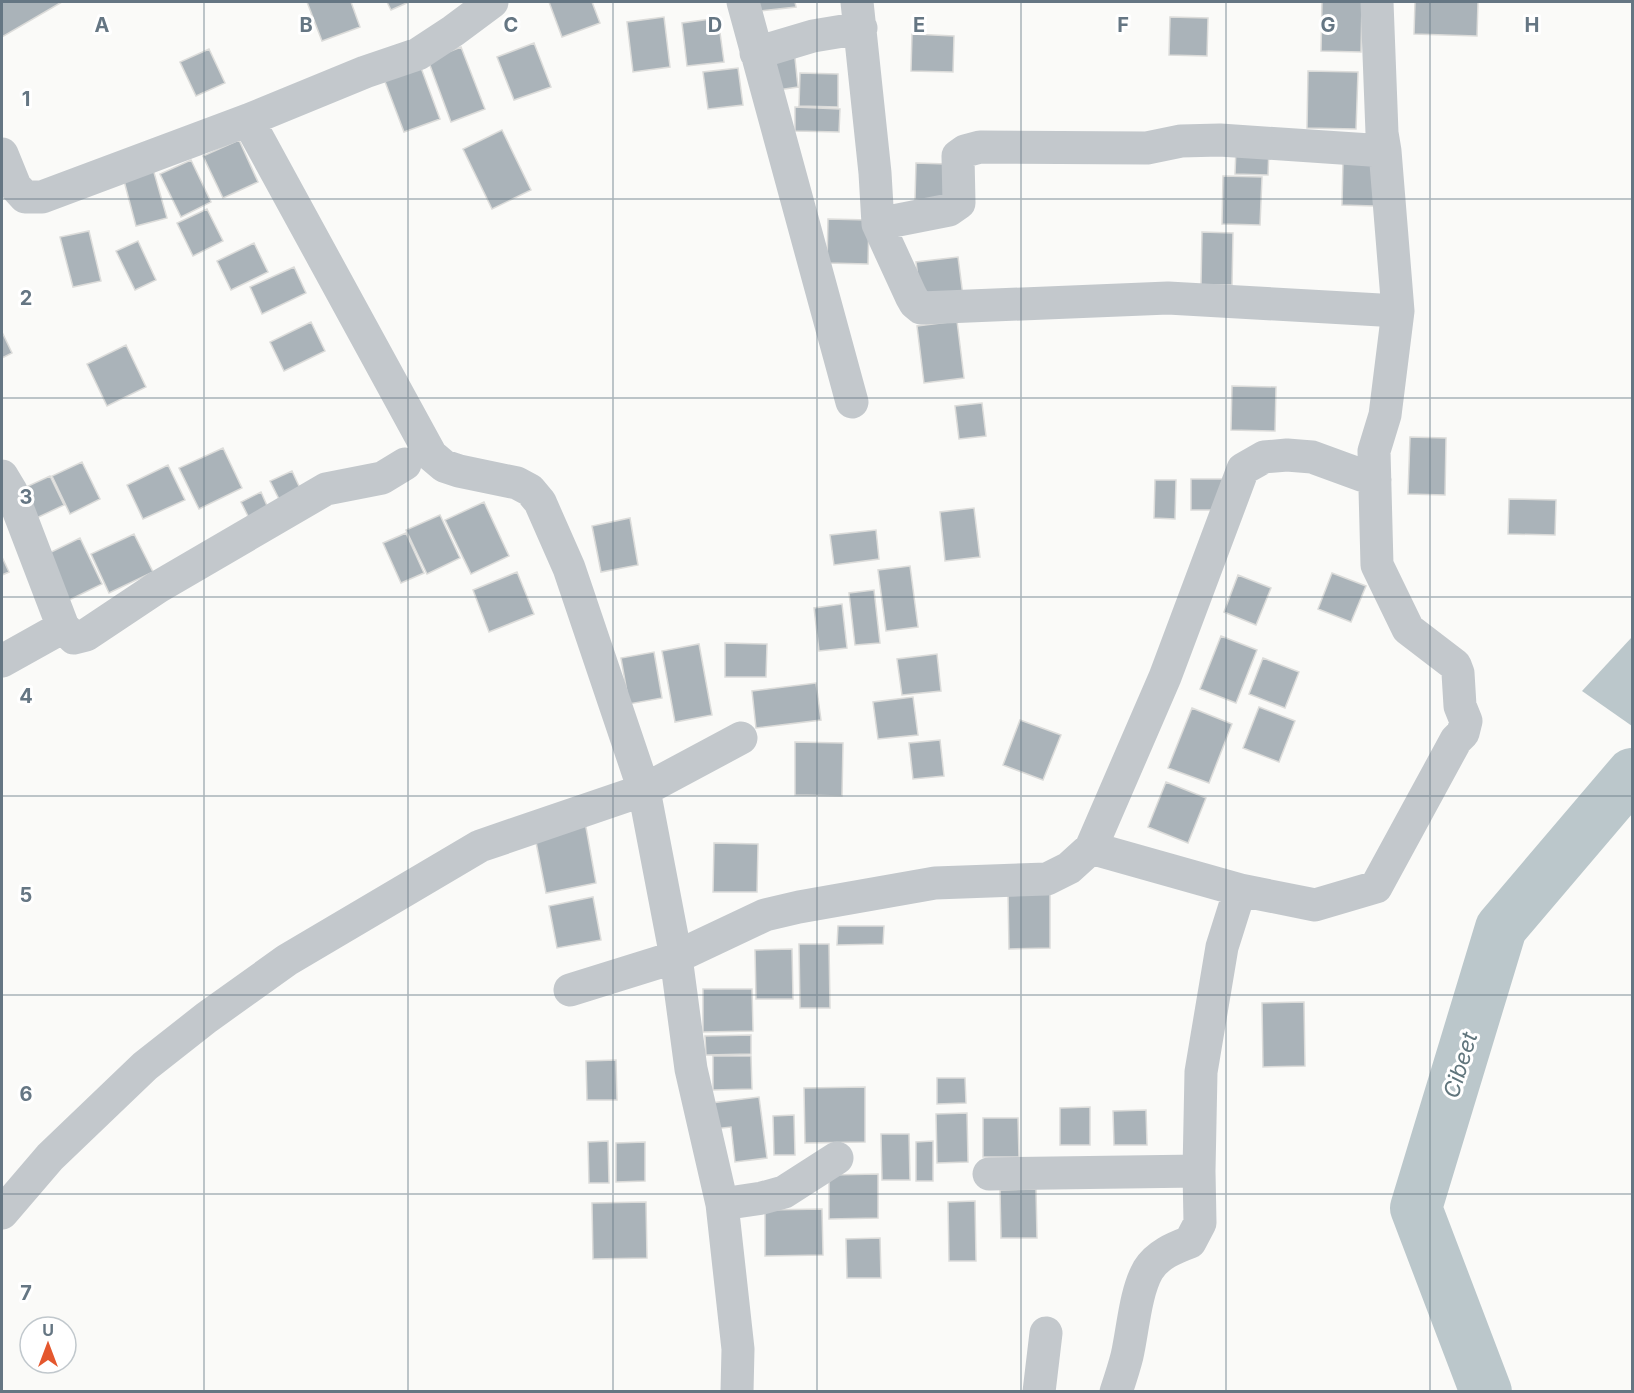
<svg xmlns="http://www.w3.org/2000/svg" width="1634" height="1393" font-family="Inter,sans-serif">
	<style>
		.water { fill: #bbc7cb }
		.lines { fill: none; stroke-linecap: round; stroke-linejoin: round }
		.river { stroke: #bbc7cb; stroke-width: 52 }
		.building { fill: #aab3b9; stroke: #dcdcda; stroke-width: 1.5 }
		.minor { stroke: #c3c8cc; stroke-width: 33 }
		.grid { fill: none; stroke: #657683; stroke-width: 1.5; stroke-opacity: 0.55 }
		.labels { text-anchor: middle; dominant-baseline: central; stroke-width: 6; stroke-linejoin: round; paint-order: stroke }
		.water-label { font-size: 22px; font-style: italic; fill: #60757c; stroke: #fff }
		.grid-label { font-size: 20px; text-anchor: middle; font-weight: bold; fill: #657683; stroke: #fff; stroke-width: 6; stroke-linejoin: round; paint-order: stroke }
	</style>
	<rect width="100%" height="100%" fill="#fafaf8"/>
	<path class="water" d="M1632 637V726L1582 691Z"/>
	<g class="lines">
		<path class="river" d="M1486 1392 1416 1208 1501 928 1632 774"/>
	</g>
	<path class="building" d="M2 2H62L2 37Z
		M307 2H351L360 27 322 41Z
		M387 2H409L391 10Z
		M549 2H592L600 23 562 37Z
		M758 2H795L796 7 759 11Z
		M1322 2H1362L1361 52 1321 51Z
		M1415 2H1478L1477 36 1414 34Z
		M664 17 670 67 633 72 627 22Z
		M1170 17 1208 18 1207 56 1169 55Z
		M718 18 724 62 687 66 682 23Z
		M912 34 954 36 953 72 911 71Z
		M534 43 551 87 514 100 497 57Z
		M461 47 485 109 451 122 428 60Z
		M209 49 225 83 196 96 180 62Z
		M794 49 798 87 771 91 766 53Z
		M420 65 440 119 404 132 384 79Z
		M738 68 743 105 708 109 703 72Z
		M1308 71 1358 72 1356 129 1307 128Z
		M800 73 838 74V107L799 106Z
		M795 107 840 109 839 132 795 131Z
		M502 130 531 190 492 209 463 149Z
		M239 140 258 182 223 198 203 156Z
		M1236 148H1269L1268 175 1235 174Z
		M191 160 211 202 181 217 160 174Z
		M1343 161 1375 162 1374 206 1342 205Z
		M916 163 946 164 945 200 915 199Z
		M153 169 167 218 136 226 123 177Z
		M1223 176 1262 177 1260 225 1222 224Z
		M207 209 223 241 193 256 177 223Z
		M828 219 869 220 868 264 827 263Z
		M89 231 101 281 73 287 60 237Z
		M1202 232 1233 233 1232 285H1201Z
		M138 241 156 280 135 290 116 251Z
		M254 243 268 272 231 290 217 261Z
		M958 257 963 296 921 301 916 262Z
		M294 267 306 293 262 314 250 287Z
		M957 321 964 378 924 383 917 326Z
		M311 322 325 351 284 371 270 342Z
		M2 332 12 353 2 358Z
		M126 345 146 387 107 406 87 364Z
		M1232 386 1276 387 1275 431 1231 430Z
		M982 403 986 436 959 439 955 406Z
		M1410 437 1446 438 1445 495 1408 494Z
		M223 448 242 488 199 509 179 468Z
		M82 462 100 499 70 514 52 476Z
		M168 465 185 500 143 519 127 485Z
		M292 471 304 497 283 507 270 481Z
		M50 476 64 505 28 522 13 493Z
		M1191 479H1223V510H1191Z
		M1155 480H1176L1175 519 1154 518Z
		M261 492 272 517 253 526 241 502Z
		M1509 499 1556 500 1555 535 1508 534Z
		M484 502 509 556 471 574 445 520Z
		M974 508 980 557 945 561 940 512Z
		M440 515 460 558 427 574 406 530Z
		M630 518 638 565 601 572 592 526Z
		M876 530 879 559 834 565 830 535Z
		M406 533 424 573 401 583 383 543Z
		M134 534 153 572 109 593 91 554Z
		M80 538 102 584 65 602 43 556Z
		M2 557 9 572 2 575Z
		M910 566 918 627 886 631 878 570Z
		M517 572 534 614 489 632 473 590Z
		M1332 573 1366 586 1351 622 1318 609Z
		M1238 575 1271 588 1256 625 1224 612Z
		M874 590 880 643 855 645 849 593Z
		M842 604 847 648 819 651 814 608Z
		M1221 636 1257 650 1236 703 1200 689Z
		M725 643 767 644 766 677H725Z
		M699 644 712 715 675 722 662 651Z
		M654 652 662 698 629 704 621 658Z
		M937 654 941 691 902 695 897 659Z
		M1263 658 1299 672 1285 708 1249 694Z
		M816 683 821 720 756 728 752 691Z
		M913 697 918 735 878 739 873 702Z
		M1259 707 1295 721 1279 762 1243 748Z
		M1192 708 1232 724 1209 783 1168 768Z
		M1020 720 1061 735 1043 780 1003 765Z
		M940 740 944 776 913 779 909 743Z
		M795 742 843 743 842 796 795 795Z
		M1166 782 1206 798 1188 843 1148 827Z
		M585 822 596 883 546 893 534 832Z
		M714 843 758 844 757 892H713Z
		M1050 891V948L1009 949 1008 892Z
		M593 897 601 940 557 948 549 906Z
		M838 926H884L883 944 837 945Z
		M799 944H829L830 1008H800Z
		M792 949 793 999H756L755 950Z
		M703 989H752L753 1031 703 1032Z
		M1304 1002 1305 1066 1263 1067 1262 1003Z
		M751 1035V1054L706 1055 705 1036Z
		M713 1056H751L752 1089 713 1090Z
		M616 1060 617 1100H587L586 1061Z
		M937 1078H965L966 1103 937 1104Z
		M865 1087V1142L805 1143 804 1088Z
		M759 1097 767 1158 735 1162 731 1127 714 1129 711 1103Z
		M1090 1107V1145H1060V1108Z
		M1146 1110 1147 1145H1114L1113 1111Z
		M967 1113 968 1162 937 1163 936 1114Z
		M794 1115 795 1155H774L773 1116Z
		M983 1118H1018L1019 1157H983Z
		M881 1134H909L910 1180H882Z
		M608 1141 609 1183H589L588 1142Z
		M933 1141V1181H916V1142Z
		M645 1142V1181L616 1182V1143Z
		M878 1174V1218L829 1219V1175Z
		M1036 1189 1037 1238H1001L1000 1190Z
		M975 1201 976 1261H949L948 1202Z
		M646 1202 647 1258 593 1259 592 1203Z
		M822 1209 823 1255 765 1256V1210Z
		M880 1238 881 1278H847L846 1239Z"/>
	<g class="lines">
		<path class="minor" d="M743 2 852 402
			M857 2 875 173 878 224 911 296 915 303 921 308 1168 298 1398 311
			M756 53 813 36 861 28
			M248 120 431 455 444 466 459 471 517 483 530 490 540 502 569 568 644 790 676 957 691 1069 722 1204 738 1349 737 1392
			M2 154 15 186 25 197H42L248 120 365 72 418 54 453 31 492 2
			M878 224 949 210 959 203 958 156 965 151 980 147 1147 148 1181 141 1220 140 1385 151
			M2 476 11 491 63 627 74 638 86 635 158 587 326 489 382 478 405 464
			M2 661 63 627
			M1091 848 1240 890
			M570 990 676 957 765 915 799 907 935 883 1047 879 1069 868 1091 848 1165 677 1243 469 1264 457 1287 455 1312 457 1375 480
			M989 1174 1199 1171
			M722 1204 762 1198 784 1192 837 1158
			M2 1213 50 1157 145 1066 206 1018 287 960 480 846 644 790 741 738
			M1039 1392 1046 1333
			M1116 1392C1120 1380 1124 1368 1127 1356 1133 1330 1135 1293 1148 1270 1157 1255 1174 1248 1190 1242L1200 1223 1199 1171 1201 1072 1222 947 1240 890 1315 905 1376 887 1456 740 1463 733 1466 721 1460 706 1458 673 1455 665 1408 629 1377 565 1374 451 1385 415 1398 311 1385 151 1382 133 1377 2"/>
	</g>
	<path class="grid" d="M204 2V1392M408 2V1392M613 2V1392M817 2V1392M1021 2V1392M1226 2V1392M1430 2V1392M2 199H1632M2 398H1632M2 597H1632M2 796H1632M2 995H1632M2 1194H1632"/>
	<g class="labels">
		<g class="water-label">
			<text transform="translate(1460 1065) rotate(-73)">Cibeet</text>
		</g>
	</g>
	<g class="grid-label">
		<text x="102" y="32">A</text>
		<text x="306" y="32">B</text>
		<text x="511" y="32">C</text>
		<text x="715" y="32">D</text>
		<text x="919" y="32">E</text>
		<text x="1123" y="32">F</text>
		<text x="1328" y="32">G</text>
		<text x="1532" y="32">H</text>
		<text x="26" y="106">1</text>
		<text x="26" y="305">2</text>
		<text x="26" y="504">3</text>
		<text x="26" y="703">4</text>
		<text x="26" y="902">5</text>
		<text x="26" y="1101">6</text>
		<text x="26" y="1300">7</text>
	</g>
	<rect width="1634" height="1393" fill="none" stroke="#657683" stroke-width="6"/>
	<g transform="translate(48 1345)"><circle r="28" fill="#ffffff" stroke="#c1c8cd" stroke-width="1.5"/>
	<path d="M0-4.5L10 22L0 15L-10 22Z" fill="#e4572e"/>
	<text y="-9" font-size="16" font-weight="bold" text-anchor="middle" fill="#657683">U</text>
	</g>
</svg>
